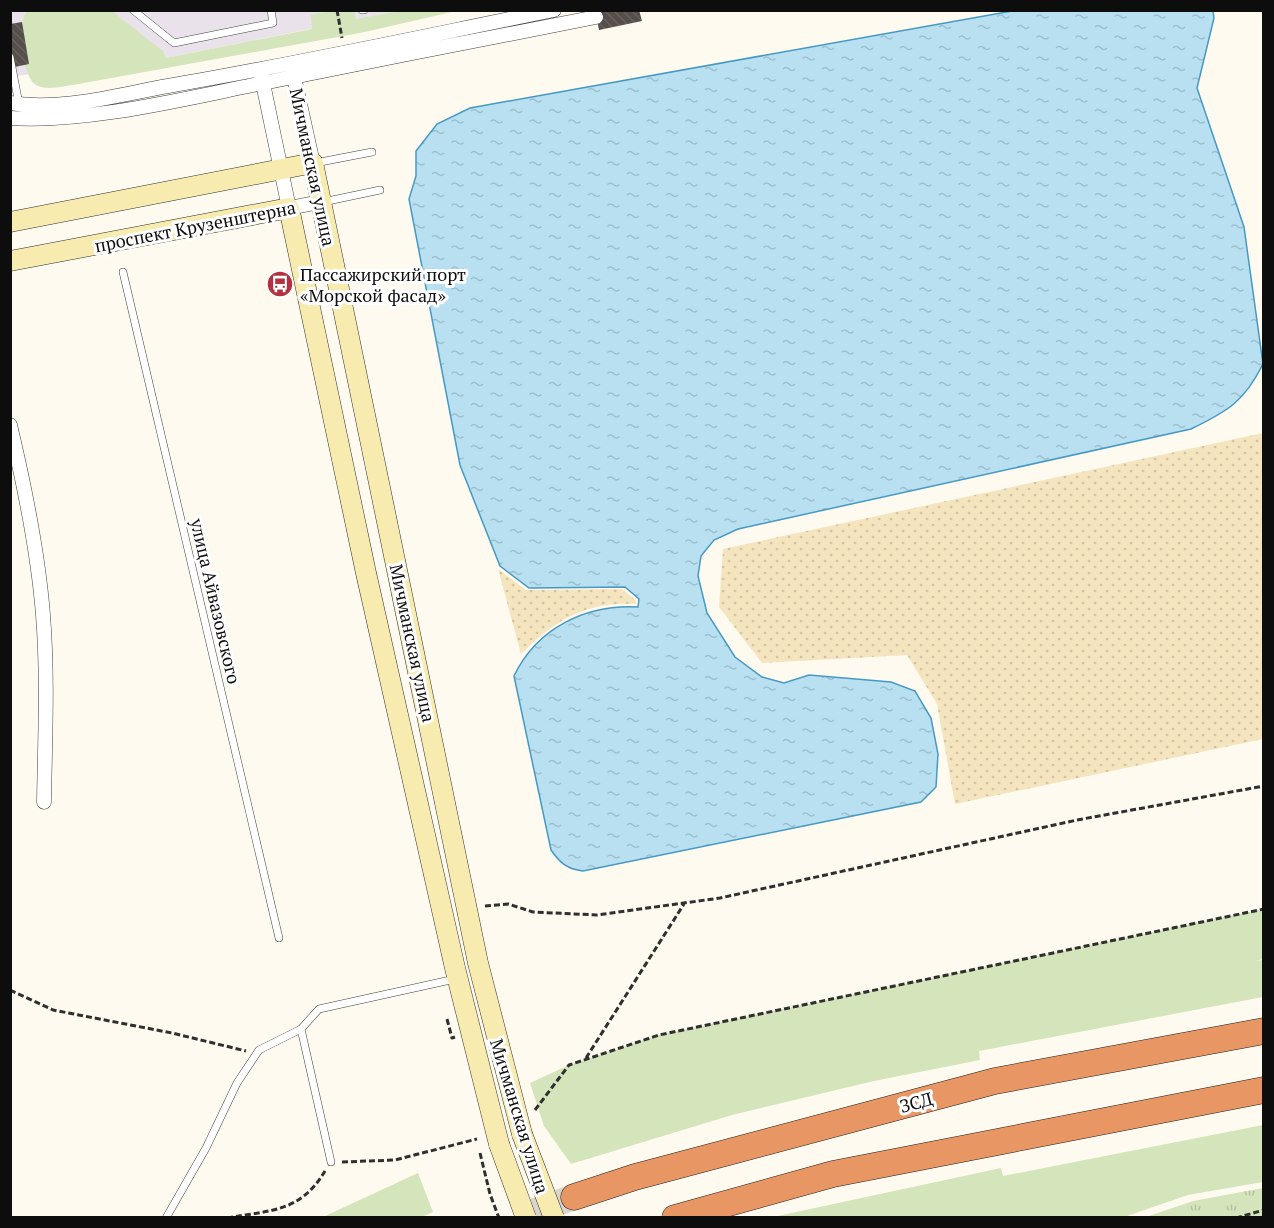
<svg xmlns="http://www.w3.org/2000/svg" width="1274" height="1228" font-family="'PT Serif',serif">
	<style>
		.industrial { fill: #eae2eb }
		.grass { fill: #d4e5bb }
		.sand { fill: url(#sand-dots) }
		.park { fill: url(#park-tufts) }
		.water { fill: url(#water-ripples); stroke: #4599c2; stroke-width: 1.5 }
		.building { fill: url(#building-back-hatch) }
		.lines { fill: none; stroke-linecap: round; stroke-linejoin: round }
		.motorway-tunnel { stroke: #dad6cd; stroke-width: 26; stroke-dasharray: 26 13; stroke-linecap: butt }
		.service-casing { stroke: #404040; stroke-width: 8 }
		.minor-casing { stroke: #404040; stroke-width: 15 }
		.secondary-casing { stroke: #2f2f2f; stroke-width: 21 }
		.motorway-casing { stroke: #1e1e1e; stroke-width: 27 }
		.path { stroke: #2f2f2f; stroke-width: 3; stroke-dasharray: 6 3; stroke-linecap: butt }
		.service { stroke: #fff; stroke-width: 7 }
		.minor { stroke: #fff; stroke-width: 14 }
		.secondary { stroke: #f8ebb0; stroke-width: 20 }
		.motorway { stroke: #e89663; stroke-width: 26 }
		.secondary-bridge-casing { stroke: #2f2f2f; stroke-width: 21; stroke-linecap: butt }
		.secondary-bridge { stroke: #f8ebb0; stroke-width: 20 }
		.labels { text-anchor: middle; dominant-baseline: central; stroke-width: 6; stroke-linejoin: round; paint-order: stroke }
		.street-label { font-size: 18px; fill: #0d0d0d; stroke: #fff }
		.poi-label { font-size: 18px; fill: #0d0d0d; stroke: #fff; text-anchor: start }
	</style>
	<defs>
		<pattern id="sand-dots" width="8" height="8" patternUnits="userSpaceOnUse" patternTransform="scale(1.5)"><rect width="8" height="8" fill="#f5e5bf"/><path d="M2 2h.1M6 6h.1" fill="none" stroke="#d1c3a3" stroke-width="1.8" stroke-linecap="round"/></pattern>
		<pattern id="park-tufts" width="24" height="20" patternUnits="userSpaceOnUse" patternTransform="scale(1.5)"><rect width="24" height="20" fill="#d4e5bb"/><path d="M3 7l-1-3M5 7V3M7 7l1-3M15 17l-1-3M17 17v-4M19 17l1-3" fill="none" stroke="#b5c3a0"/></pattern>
		<pattern id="water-ripples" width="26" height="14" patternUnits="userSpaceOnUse" patternTransform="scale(1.5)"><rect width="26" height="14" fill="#b8e0f1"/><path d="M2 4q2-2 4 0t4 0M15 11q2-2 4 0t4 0" fill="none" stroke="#9dbfcd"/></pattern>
		<pattern id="building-back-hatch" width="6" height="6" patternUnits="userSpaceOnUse" patternTransform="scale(1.5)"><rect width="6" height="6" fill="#554e4b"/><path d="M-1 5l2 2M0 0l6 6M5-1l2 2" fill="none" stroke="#686360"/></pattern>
	</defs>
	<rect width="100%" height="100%" fill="#fefaef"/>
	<path class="industrial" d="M11 11H400L166 58 164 52 11 77Z"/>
	<path class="grass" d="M27 11H112L164 52 166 58 312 29 311 15 329 11H354L356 19 400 11H456L365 32 73 85C63 86 46 91 36 85 21 75 17 23 27 11Z
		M1263 909V959L1256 961 1263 960V997L979 1051 980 1060 874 1081 732 1115 571 1164 544 1126 530 1083 569 1065 659 1035Z
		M1263 1125V1182L1188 1195 1124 1217H773L1001 1168 1003 1176Z
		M418 1173 433 1212 422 1217H323Z"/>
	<path class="sand" d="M1263 433V739L955 804 937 704 907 655 762 663 719 607 723 549Z
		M498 569 526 590 622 589 636 600V604C585 602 557 619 521 654Z"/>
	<path class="park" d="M1263 1188V1217H1146L1193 1201Z"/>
	<path class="water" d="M1012 11H1213L1214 18 1197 88 1244 227 1263 364C1244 402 1228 411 1191 429L738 529 714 540 701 556 698 576 707 613 735 657 762 677 784 683 809 675 891 682 915 691 931 718 938 754 936 787 921 802 583 871C567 869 560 863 551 850L514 676C537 628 586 604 638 607L639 599 625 587 529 588 500 566 460 465 409 199 416 176V151L437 124 470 108Z"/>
	<path class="building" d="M595 10H639L642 21 599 30Z
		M22 22 29 64 10 68V24Z"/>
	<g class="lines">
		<path class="motorway-tunnel" d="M516 1218 574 1197"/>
		<defs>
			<path id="service" d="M133 10 174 43 273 23 271 10
				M362 10H364
				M10 57 19 104
				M315 163 372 152
				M323 202 380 190
				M123 272 279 938
				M301 1029 331 1162
				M166 1218 206 1148 237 1083 259 1050 301 1029 319 1009 455 979"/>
			<path id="minor" d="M292 68 313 163
				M261 74 289 208 320 202
				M10 103C62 111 117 95 168 86 297 64 425 36 554 10
				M10 118C84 123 179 100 253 85 367 62 482 39 596 17
				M10 425C25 488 38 551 43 615 48 677 45 740 44 802"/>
			<path id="secondary" d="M10 222 313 163 478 963 522 1134
				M10 261 289 208 366 573 455 968 499 1144"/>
			<path id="motorway" d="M574 1197 635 1177 995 1081 1264 1031
				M675 1218 833 1174 1264 1090"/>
		</defs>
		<use href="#service" class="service-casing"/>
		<use href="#minor" class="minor-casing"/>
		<use href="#secondary" class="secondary-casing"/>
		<use href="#motorway" class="motorway-casing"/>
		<path class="path" d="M337 10 342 38
			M485 906 508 904 533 912 597 915 720 898 1077 820 1264 786
			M10 990 53 1010 172 1033 246 1051
			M447 1019 452 1038 455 1037
			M586 1058 684 904
			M535 1110 569 1065 659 1035 1264 909
			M480 1153 490 1194 499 1218
			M342 1162 395 1160 477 1139
			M227 1218C270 1210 300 1213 325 1171
			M1236 1218 1264 1210"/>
		<use href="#service" class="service"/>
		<use href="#minor" class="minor"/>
		<use href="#secondary" class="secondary"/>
		<use href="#motorway" class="motorway"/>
		<defs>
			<path id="secondary-bridge" d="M522 1134 554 1218
				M499 1144 526 1218"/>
		</defs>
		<use href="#secondary-bridge" class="secondary-bridge-casing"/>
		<use href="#secondary-bridge" class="secondary-bridge"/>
	</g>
	<defs>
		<symbol id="bus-disc" viewBox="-11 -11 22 22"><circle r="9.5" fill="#b23141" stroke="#fff"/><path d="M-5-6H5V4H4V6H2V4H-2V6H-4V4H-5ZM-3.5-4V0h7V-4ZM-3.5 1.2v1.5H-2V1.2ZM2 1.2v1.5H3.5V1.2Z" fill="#fff"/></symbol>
	</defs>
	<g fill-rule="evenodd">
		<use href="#bus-disc" x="265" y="269" width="30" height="30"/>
	</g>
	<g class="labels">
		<g class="street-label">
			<text transform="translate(313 167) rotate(78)">Мичманская улица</text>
			<text transform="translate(195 226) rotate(-11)">проспект Крузенштерна</text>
			<text transform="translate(216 601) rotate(77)">улица Айвазовского</text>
			<text transform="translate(413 643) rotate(78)">Мичманская улица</text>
			<text transform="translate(916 1102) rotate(-15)">ЗСД</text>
			<text transform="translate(520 1116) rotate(73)">Мичманская улица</text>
		</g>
		<g class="poi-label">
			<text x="300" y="274">Пассажирский порт<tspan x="300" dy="21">«Морской фасад»</tspan></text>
		</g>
	</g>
	<rect width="1274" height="1228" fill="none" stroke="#0d0d0d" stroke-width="24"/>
</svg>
